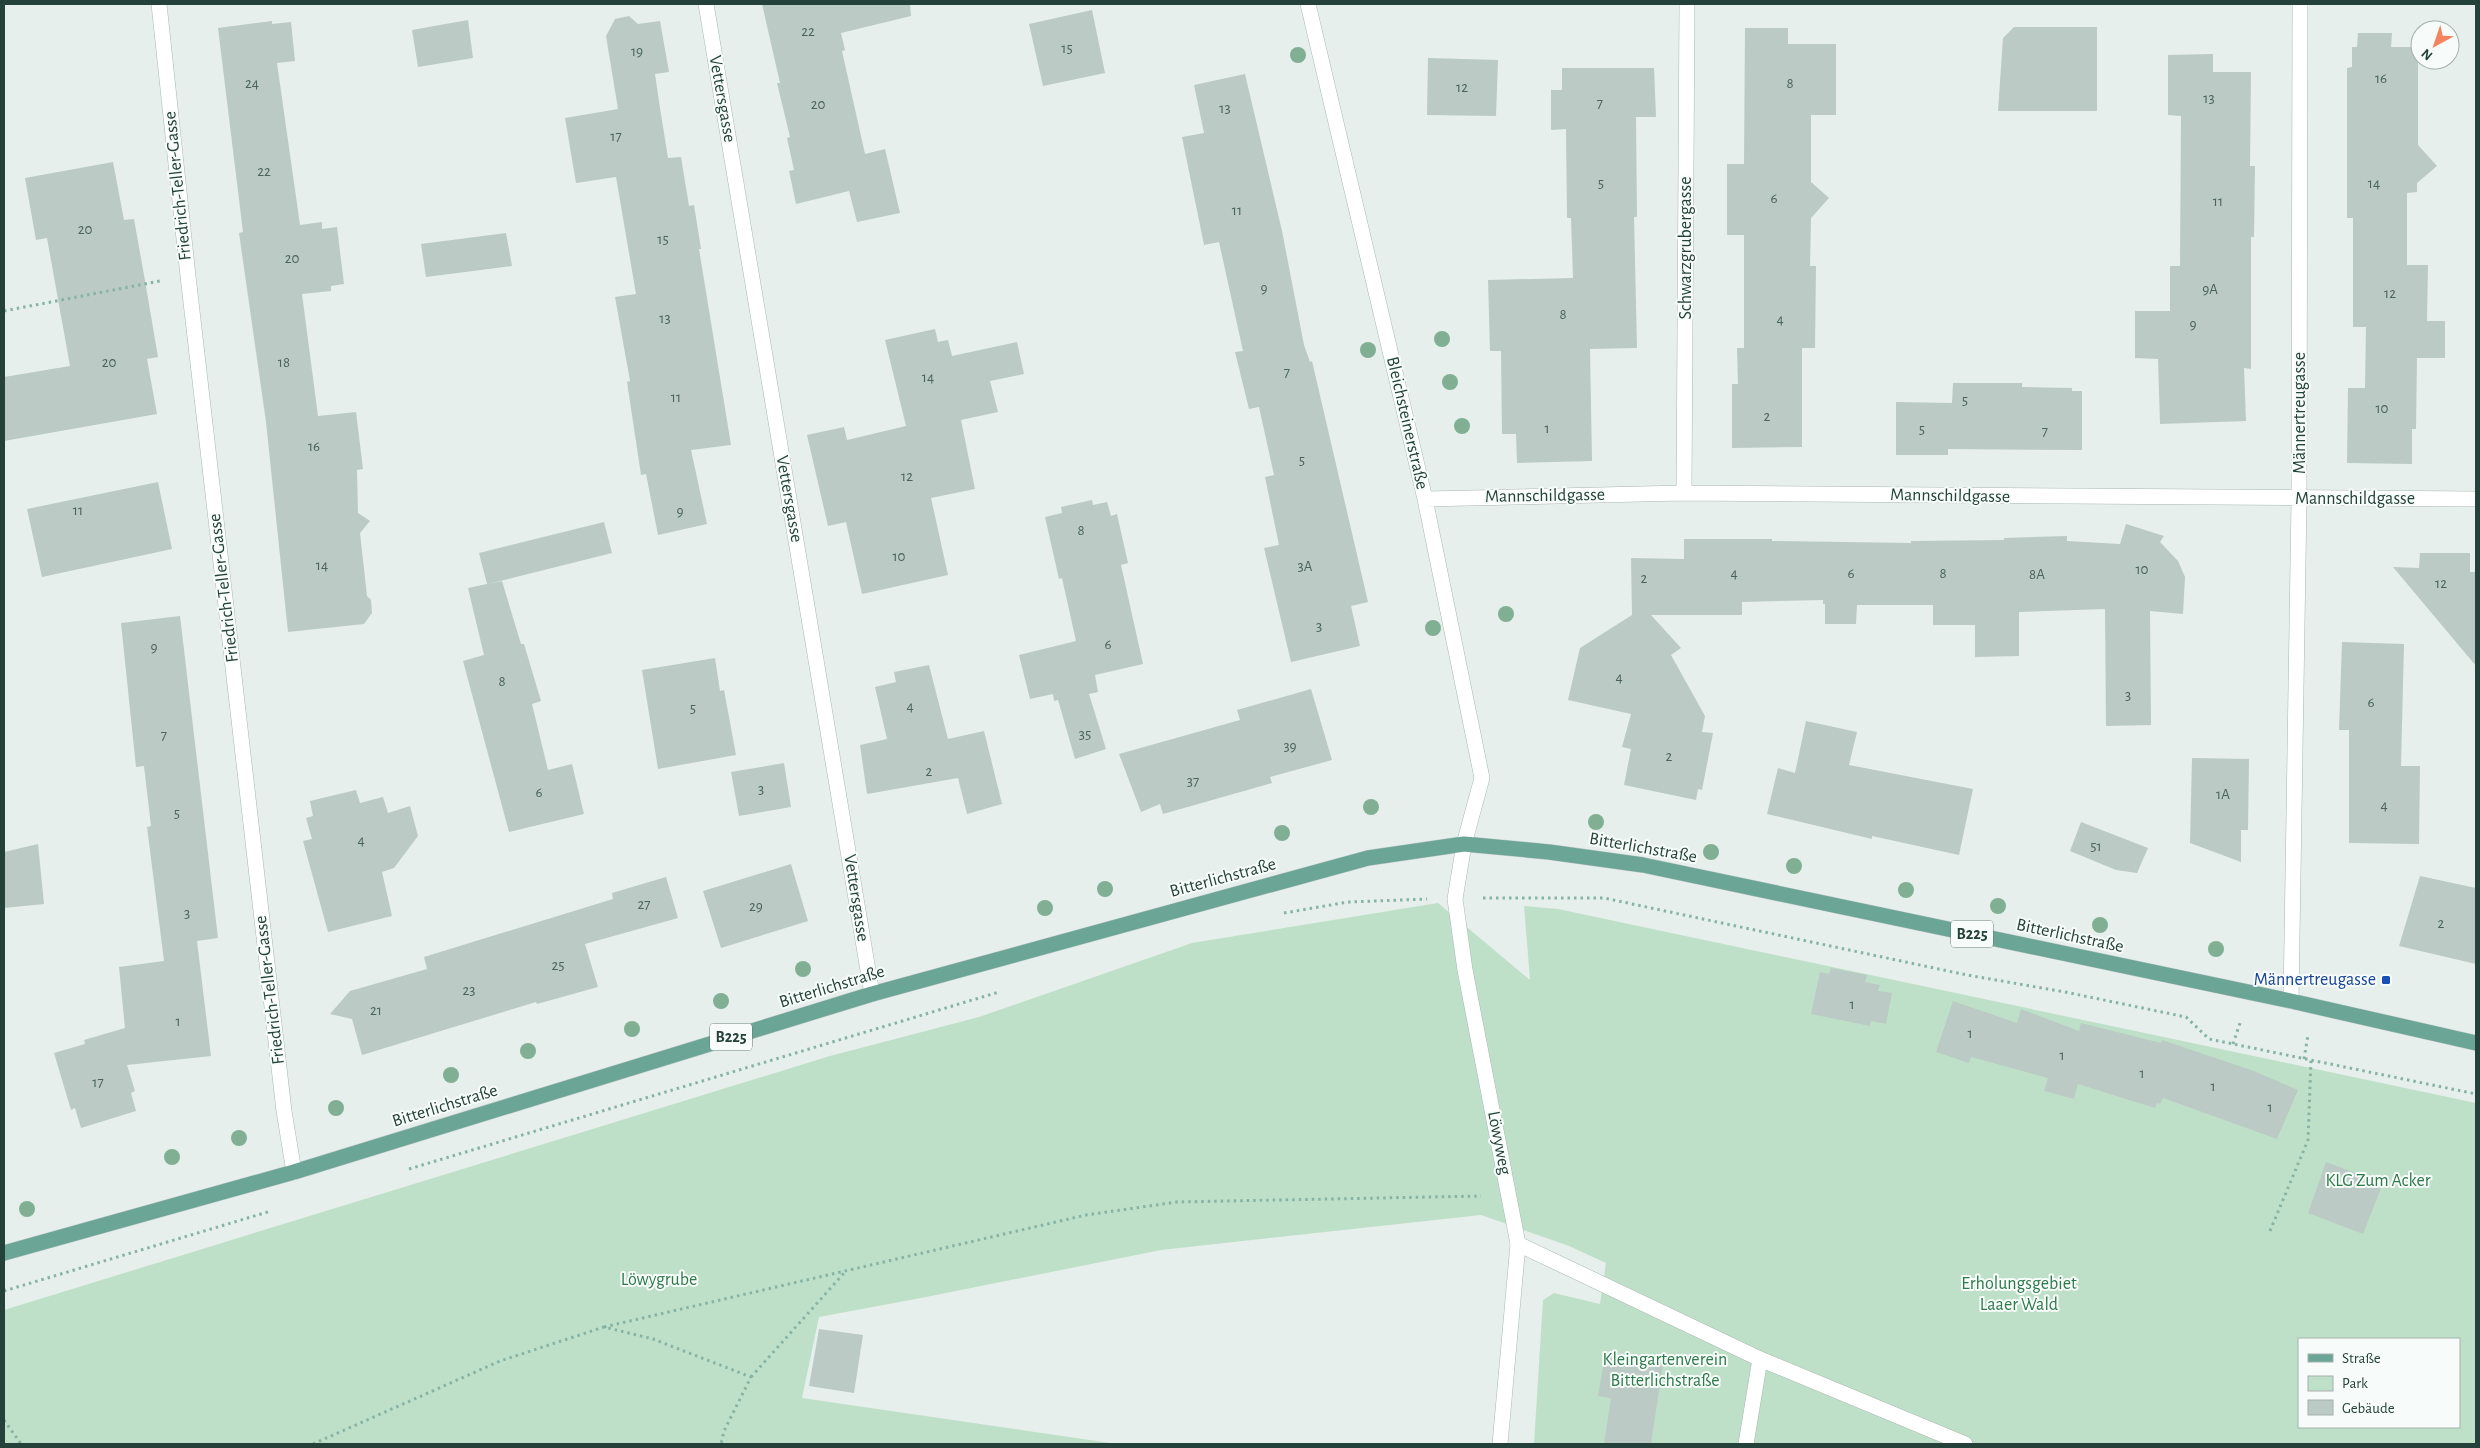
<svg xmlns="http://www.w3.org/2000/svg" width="2480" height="1448" font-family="'Alegreya Sans',sans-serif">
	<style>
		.green { fill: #bfe0c8; fill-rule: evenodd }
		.building { fill: #bbcac4 }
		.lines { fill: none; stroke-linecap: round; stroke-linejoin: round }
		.lane-casing { stroke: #a8b8b2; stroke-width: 16 }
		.street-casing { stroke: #a8b8b2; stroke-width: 16 }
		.primary-casing { stroke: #c2cac8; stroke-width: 16 }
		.path { stroke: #86b3a5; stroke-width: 3; stroke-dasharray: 2.5 4; stroke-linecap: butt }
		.lane { stroke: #fff; stroke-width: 15 }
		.street { stroke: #fff; stroke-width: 15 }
		.primary { stroke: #6aa596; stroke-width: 15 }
		.tree { fill: #80af93 }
		.transit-dot { fill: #1a4fb4; stroke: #f7fbf9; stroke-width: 2 }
		.labels { text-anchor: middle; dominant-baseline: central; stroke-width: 4; stroke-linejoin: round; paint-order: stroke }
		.number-label { font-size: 15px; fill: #4a645c }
		.shield { fill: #f7fbf9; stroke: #637a73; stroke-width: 1 }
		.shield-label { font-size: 16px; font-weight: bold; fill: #24423a }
		.street-label { font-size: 18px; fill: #24423a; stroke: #f7fbf9 }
		.transit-label { font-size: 18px; fill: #164399; stroke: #f7fbf9; text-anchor: end }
		.park-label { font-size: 18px; fill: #2d7a4b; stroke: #f7fbf9 }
	</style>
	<rect width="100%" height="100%" fill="#e6efeb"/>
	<path class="green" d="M1438 903 1530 980 1524 906 1558 909 2476 1103V1444H1534L1543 1300 1554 1293 1600 1304 1606 1263 1569 1246 1481 1215 1161 1250 921 1298 819 1317 802 1398 1117 1444H4V1310L830 1056 979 1017 1192 943ZM2299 1339H2459V1427H2299Z"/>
	<path class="building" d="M762 4H910L911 16 841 33 845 50 842 51 865 154 885 149 900 213 857 222 849 191 796 204 789 171 794 170 787 138 790 137 777 83H780Z
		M1092 10 1105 73 1043 86 1029 24Z
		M629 16 638 24 660 21 669 72 655 74 660 108 668 158 681 157 689 206 694 205 701 249H699L731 445 691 450 707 524 658 535 646 474 641 475 627 382 630 381 615 297 636 294 616 177 576 183 565 118 618 109 606 36 615 19Z
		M468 20 473 58 418 67 412 30Z
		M272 21V24L291 22 295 61 277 63 300 225 322 222V229L337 227 344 284 331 286V291L302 294 318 416 356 412 363 469 357 470 358 513 370 521 360 533 367 596 371 600 372 613 364 624 288 632 266 422 239 233 243 232 218 28Z
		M2014 27H2097V111H1998L2003 38Z
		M1745 28H1788V44H1836V115H1811V182L1829 198 1811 218 1810 266H1816L1815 348H1802V447L1732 448V384H1738L1737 348H1744V235H1727V164H1744Z
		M2358 33H2392L2391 47H2418V145L2437 166 2417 183V192L2407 193V265H2428L2427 321H2445V358H2417L2416 429H2412V464L2347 463 2348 388H2365L2366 327H2353V218H2347V68L2352 67V47H2357Z
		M2213 54V72H2251L2250 166H2255L2254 237H2251V369L2244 368 2246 421 2160 424 2158 359 2135 358V311H2170V266H2180L2181 116 2168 115V55Z
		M1428 58 1498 60 1496 116 1427 115Z
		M1562 68H1654L1656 117H1636L1637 217H1634L1637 348 1590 349 1592 461 1517 463 1516 434H1502L1501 351H1490L1488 280 1573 278 1571 218H1567L1566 129 1551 130V90H1562Z
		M1245 74 1282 231 1304 345 1310 362 1312 361 1368 602 1351 606 1360 646 1291 662 1264 548 1279 545 1265 477 1274 475 1259 407 1249 409 1235 352 1243 351 1219 242 1204 245 1182 137 1204 133 1194 85Z
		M113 162 124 220 134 219 144 275 158 357 147 359 157 414 4 441V377L70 366 47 238 36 240 25 178Z
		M506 233 512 266 426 277 421 244Z
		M935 329 938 342 948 340 952 356 1017 342 1024 374 990 381 998 412 961 420 975 489 931 498 948 575 862 594 846 522 828 526 807 435 844 427 847 440 906 426 885 340Z
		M1953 383H2022V387L2072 388V391H2082V450L1948 449V455H1896V402L1952 403Z
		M158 482 172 549 42 577 27 509Z
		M1092 500 1093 505 1107 502 1111 516 1117 514 1128 563 1121 565 1143 664 1095 675 1098 692 1089 694 1106 749 1075 759 1058 700 1054 701 1053 694 1030 699 1019 655 1076 641 1062 578 1059 579 1045 517 1062 513 1061 507Z
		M604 522 612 553 488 584 502 581 521 644H524L541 701 532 704 548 770 572 764 584 814 509 832 463 661 484 655 468 588 487 584 479 553Z
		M2126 524 2164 536 2160 542 2178 561 2185 577 2183 614 2150 611 2151 725 2106 726 2105 609 2019 612V656L1975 657V625H1933V605H1857L1856 624H1825V604H1823V600L1742 602V615H1651L1681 648 1671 655 1705 716 1702 732 1713 733 1702 790 1698 789 1696 800 1624 785 1631 749 1622 747 1631 714 1568 700 1580 648 1632 615 1631 558 1684 559V539H1772V541L1911 543V541L2004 540V538L2067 536V541L2120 544Z
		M2420 553H2470V572H2476V666L2393 567 2419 568Z
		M180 616 218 938 197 941 211 1056 127 1065 135 1091 131 1093 136 1111 81 1128 75 1108 71 1110 54 1053 85 1044 84 1040 125 1028 119 967 164 961 147 827 151 826 144 766 136 767 121 623Z
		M2342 642 2404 644 2401 766H2420L2419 844 2349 843V730H2339Z
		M715 658 720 691 724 690 736 755 658 769 642 670Z
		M929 665 948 739 984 731 1002 804 967 814 958 778 867 794 860 745 887 739 875 687 896 682 894 672Z
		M1311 689 1332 760 1270 777 1272 783 1163 814 1160 804 1141 812 1119 754 1240 720 1237 710Z
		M1806 721 1857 732 1849 765 1973 789 1959 855 1872 836V839L1767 814 1778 768 1795 773Z
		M2192 758 2249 759 2248 830H2241V862L2190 843Z
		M784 763 791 807 739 816 731 772Z
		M356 790 360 803 383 797 388 813 410 806 418 836 394 868 382 872 392 916 328 932 303 841 312 839 306 818 313 816 310 801Z
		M2081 822 2148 848 2137 873 2116 870 2070 851Z
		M38 844 44 904 4 908V852Z
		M791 864 808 921 721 948 703 891Z
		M2420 876 2476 888V964L2399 946Z
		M666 877 678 918 585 944 598 987 537 1004 536 1002 362 1055 352 1019 330 1014 350 991 427 969 424 957 613 899 612 893Z
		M1831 968 1867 975 1865 982 1880 985 1878 991 1892 993 1886 1024 1871 1021 1870 1026 1811 1014 1820 972 1829 974Z
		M1953 1001 2017 1023 2021 1009 2079 1031 2081 1023 2161 1043 2162 1040 2254 1071 2298 1090 2277 1139 2163 1098 2160 1104 2157 1103 2155 1108 2078 1084 2074 1099 2044 1091 2048 1078 1971 1057 1969 1063 1936 1052Z
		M2326 1162 2383 1183 2363 1234 2308 1213Z
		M819 1329 863 1335 854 1393 809 1386Z
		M1605 1355 1663 1364 1651 1444H1604L1611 1398 1598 1396Z"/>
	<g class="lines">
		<defs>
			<path id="lane" d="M1518 1244 1760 1359 1965 1444
				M1746 1444 1760 1359"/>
			<path id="street" d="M159 4 188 276 284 1111 294 1172
				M706 4 872 994
				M1308 4 1425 499 1482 778 1464 844 1455 899 1465 970 1518 1244 1500 1444
				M1684 493 1687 4
				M1425 499 1684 493 2476 499
				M2291 1001 2299 500 2300 4"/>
			<path id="primary" d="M4 1253 294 1172 872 994 1368 858 1464 844 1549 852 1643 865 2291 1001 2476 1043"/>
		</defs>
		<use href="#lane" class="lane-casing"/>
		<use href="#street" class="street-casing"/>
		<use href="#primary" class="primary-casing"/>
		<path class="path" d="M4 311 160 281
			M1483 898H1604L1967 975 2065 992 2186 1017 2209 1039 2476 1094
			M1284 913 1348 902 1427 899
			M2233 1044 2241 1020
			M2304 1059 2308 1035
			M409 1169 999 992
			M2270 1231 2308 1140 2311 1060
			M4 1291 271 1211
			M604 1327 1086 1215 1177 1202 1481 1196
			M751 1377 845 1272
			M4 1420 21 1444
			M313 1444 500 1361 604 1327 653 1339 751 1377 724 1431 721 1444"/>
		<use href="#lane" class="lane"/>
		<use href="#street" class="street"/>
		<use href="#primary" class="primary"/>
	</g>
	<g class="tree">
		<circle cx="1298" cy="55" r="8"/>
		<circle cx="1442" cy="339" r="8"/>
		<circle cx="1368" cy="350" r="8"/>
		<circle cx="1450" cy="382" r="8"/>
		<circle cx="1462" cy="426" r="8"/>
		<circle cx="1506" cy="614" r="8"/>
		<circle cx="1433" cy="628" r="8"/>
		<circle cx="1371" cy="807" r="8"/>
		<circle cx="1596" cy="822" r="8"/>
		<circle cx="1282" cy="833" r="8"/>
		<circle cx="1711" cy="852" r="8"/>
		<circle cx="1794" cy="866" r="8"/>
		<circle cx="1105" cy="889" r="8"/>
		<circle cx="1906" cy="890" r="8"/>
		<circle cx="1998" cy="906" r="8"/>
		<circle cx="1045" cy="908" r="8"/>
		<circle cx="2100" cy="925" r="8"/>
		<circle cx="2216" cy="949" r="8"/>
		<circle cx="803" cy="969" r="8"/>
		<circle cx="721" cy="1001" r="8"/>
		<circle cx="632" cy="1029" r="8"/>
		<circle cx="528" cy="1051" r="8"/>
		<circle cx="451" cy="1075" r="8"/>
		<circle cx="336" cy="1108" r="8"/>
		<circle cx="239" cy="1138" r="8"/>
		<circle cx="172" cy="1157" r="8"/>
		<circle cx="27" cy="1209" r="8"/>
	</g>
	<rect class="transit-dot" x="2381" y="975" width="10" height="10" rx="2.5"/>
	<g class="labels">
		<g class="number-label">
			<text x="808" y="31">22</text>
			<text x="1067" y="48">15</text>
			<text x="637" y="51">19</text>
			<text x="2381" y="78">16</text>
			<text x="252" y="83">24</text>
			<text x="1790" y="83">8</text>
			<text x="1462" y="87">12</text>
			<text x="2209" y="98">13</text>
			<text x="1600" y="103">7</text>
			<text x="818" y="104">20</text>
			<text x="1225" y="108">13</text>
			<text x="616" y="136">17</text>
			<text x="264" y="171">22</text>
			<text x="1601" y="183">5</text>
			<text x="2374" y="183">14</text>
			<text x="1774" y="198">6</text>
			<text x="2218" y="201">11</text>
			<text x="1237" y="210">11</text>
			<text x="85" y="229">20</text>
			<text x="663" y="239">15</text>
			<text x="292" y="258">20</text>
			<text x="1264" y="288">9</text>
			<text x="2210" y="289">9A</text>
			<text x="2390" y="293">12</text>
			<text x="1563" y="314">8</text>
			<text x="665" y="318">13</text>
			<text x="1780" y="319">4</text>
			<text x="2193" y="324">9</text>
			<text x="109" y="362">20</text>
			<text x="284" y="362">18</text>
			<text x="1287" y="372">7</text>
			<text x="928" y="377">14</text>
			<text x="676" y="397">11</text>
			<text x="1965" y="400">5</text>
			<text x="2382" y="408">10</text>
			<text x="1767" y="416">2</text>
			<text x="1547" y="428">1</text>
			<text x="1922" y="429">5</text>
			<text x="2045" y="431">7</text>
			<text x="314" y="446">16</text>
			<text x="1302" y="460">5</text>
			<text x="907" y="476">12</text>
			<text x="78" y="510">11</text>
			<text x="680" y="511">9</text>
			<text x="1081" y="530">8</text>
			<text x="899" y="556">10</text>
			<text x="322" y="565">14</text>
			<text x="1305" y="566">3A</text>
			<text x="2142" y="569">10</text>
			<text x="1734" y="573">4</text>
			<text x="1851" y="573">6</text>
			<text x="1943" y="573">8</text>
			<text x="2037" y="574">8A</text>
			<text x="1644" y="578">2</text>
			<text x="2441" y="583">12</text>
			<text x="1319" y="626">3</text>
			<text x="1108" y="644">6</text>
			<text x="154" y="647">9</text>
			<text x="1619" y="677">4</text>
			<text x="502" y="681">8</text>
			<text x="2128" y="695">3</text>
			<text x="2371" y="702">6</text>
			<text x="910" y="706">4</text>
			<text x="693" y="708">5</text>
			<text x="1085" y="734">35</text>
			<text x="164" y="735">7</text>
			<text x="1290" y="746">39</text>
			<text x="1669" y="756">2</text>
			<text x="929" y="771">2</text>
			<text x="1193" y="781">37</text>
			<text x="761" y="789">3</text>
			<text x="539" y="792">6</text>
			<text x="2223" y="794">1A</text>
			<text x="2384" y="805">4</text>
			<text x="177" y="813">5</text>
			<text x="361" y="840">4</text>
			<text x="2096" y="846">51</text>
			<text x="644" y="904">27</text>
			<text x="756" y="906">29</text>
			<text x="187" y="913">3</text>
			<text x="2441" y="923">2</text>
			<text x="558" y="965">25</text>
			<text x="469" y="990">23</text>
			<text x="1852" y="1004">1</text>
			<text x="376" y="1010">21</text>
			<text x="178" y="1021">1</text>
			<text x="1970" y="1033">1</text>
			<text x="2062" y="1055">1</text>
			<text x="2142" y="1073">1</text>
			<text x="98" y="1082">17</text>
			<text x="2213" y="1086">1</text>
			<text x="2270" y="1107">1</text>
		</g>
		<g class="shield">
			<rect x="1951" y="920.5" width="42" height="27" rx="4"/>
			<rect x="710" y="1023.5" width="42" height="27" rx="4"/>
		</g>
		<g class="shield-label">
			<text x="1972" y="934">B225</text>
			<text x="731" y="1037">B225</text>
		</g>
		<g class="street-label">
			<text transform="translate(722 99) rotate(80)">Vettersgasse</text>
			<text transform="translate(178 186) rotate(-96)">Friedrich-Teller-Gasse</text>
			<text transform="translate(1686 248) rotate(-90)">Schwarzgrubergasse</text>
			<text transform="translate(2300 413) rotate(-90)">Männertreugasse</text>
			<text transform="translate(1407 423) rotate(77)">Bleichsteinerstraße</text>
			<text transform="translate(1545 496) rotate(-1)">Mannschildgasse</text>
			<text transform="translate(1950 496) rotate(1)">Mannschildgasse</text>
			<text transform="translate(789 499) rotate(80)">Vettersgasse</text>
			<text x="2355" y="499">Mannschildgasse</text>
			<text transform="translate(224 588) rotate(-97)">Friedrich-Teller-Gasse</text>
			<text transform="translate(1643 848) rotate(10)">Bitterlichstraße</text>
			<text transform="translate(1223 878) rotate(-15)">Bitterlichstraße</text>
			<text transform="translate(856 898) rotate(81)">Vettersgasse</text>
			<text transform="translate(2070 936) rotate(12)">Bitterlichstraße</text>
			<text transform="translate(832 987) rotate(-17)">Bitterlichstraße</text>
			<text transform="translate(270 990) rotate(-97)">Friedrich-Teller-Gasse</text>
			<text transform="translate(445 1106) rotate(-17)">Bitterlichstraße</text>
			<text transform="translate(1499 1143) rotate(79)">Löwyweg</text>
		</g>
		<g class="transit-label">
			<text x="2376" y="980">Männertreugasse</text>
		</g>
		<g class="park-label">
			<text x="2378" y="1181">KLG Zum Acker</text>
			<text x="659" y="1280">Löwygrube</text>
			<text x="2019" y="1284">Erholungsgebiet<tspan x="2019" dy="21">Laaer Wald</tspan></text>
			<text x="1665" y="1360">Kleingartenverein<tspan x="1665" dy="21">Bitterlichstraße</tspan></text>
		</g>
	</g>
	<rect width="2480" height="1448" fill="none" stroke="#24423a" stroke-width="10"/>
	<rect x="2298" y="1338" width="162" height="90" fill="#f7fbf9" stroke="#a3b1ad"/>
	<rect x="2308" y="1354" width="25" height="8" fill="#6aa596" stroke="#a3b1ad"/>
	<text x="2342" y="1363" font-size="15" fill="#24423a">Straße</text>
	<rect x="2308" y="1376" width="25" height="15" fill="#bfe0c8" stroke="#a3b1ad"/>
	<text x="2342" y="1388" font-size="15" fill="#24423a">Park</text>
	<rect x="2308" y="1400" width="25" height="15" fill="#bbcac4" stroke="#a3b1ad"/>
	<text x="2342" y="1413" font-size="15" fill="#24423a">Gebäude</text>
	<g transform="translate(2435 45) rotate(220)"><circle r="24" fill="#f7fbf9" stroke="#a3b1ad"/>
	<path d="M0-4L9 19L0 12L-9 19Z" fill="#f4845f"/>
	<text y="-8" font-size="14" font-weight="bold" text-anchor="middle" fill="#24423a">N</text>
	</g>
</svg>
